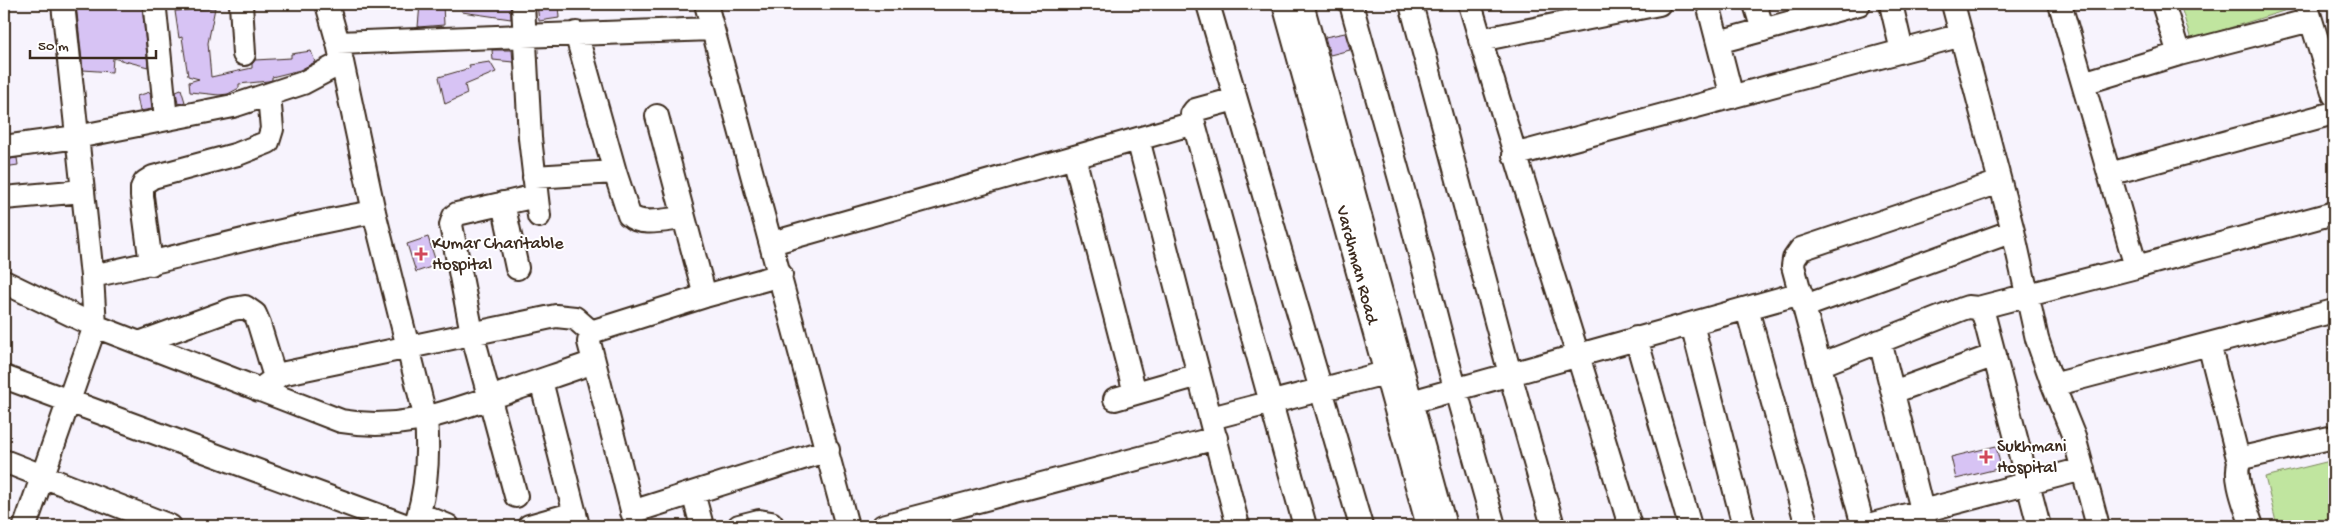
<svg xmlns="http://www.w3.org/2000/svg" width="2338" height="530" font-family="'Gochi Hand',sans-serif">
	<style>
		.green { fill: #c0e59f; stroke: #7e885e }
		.building { fill: #d7c3f4; stroke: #3b2a1e }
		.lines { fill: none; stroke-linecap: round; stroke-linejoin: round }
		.minor-casing { stroke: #3b2a1e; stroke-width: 26 }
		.minor { stroke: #fff; stroke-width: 22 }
		.poi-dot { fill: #d1495b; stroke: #fff; stroke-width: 2 }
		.labels { text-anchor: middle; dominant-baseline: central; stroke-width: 4; stroke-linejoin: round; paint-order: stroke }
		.poi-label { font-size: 18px; fill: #3b2a1e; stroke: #fff; text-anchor: start }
		.street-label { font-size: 18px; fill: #3b2a1e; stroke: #fff }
	</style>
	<rect width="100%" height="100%" fill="#f7f3fd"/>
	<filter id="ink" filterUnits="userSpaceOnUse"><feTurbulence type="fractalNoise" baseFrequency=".02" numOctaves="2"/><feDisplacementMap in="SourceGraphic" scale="10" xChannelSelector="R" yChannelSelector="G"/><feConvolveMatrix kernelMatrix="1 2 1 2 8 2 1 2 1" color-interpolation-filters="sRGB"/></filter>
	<g filter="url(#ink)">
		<path class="green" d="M2180 4H2289L2290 9 2191 40Z
			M2334 460V526H2277L2265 477Z"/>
		<path class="building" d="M76 4H90V7L116 4H142L148 67 113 58 112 72 83 70Z
			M420 4H443L444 25 418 27Z
			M463 4H510L511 19 462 12Z
			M537 4H558L559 18 539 21Z
			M215 8 208 43 211 77 252 68V64L255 60 291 58V54L311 51 315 62 300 70 272 77V80L268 81 239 84V88L228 94 219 95 190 92 189 82 199 79 188 76 182 37 179 38 175 11Z
			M1345 33 1350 50 1330 55 1325 37Z
			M492 50H512L513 62 493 60Z
			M490 62 496 72 465 85 467 94 445 104 439 77 470 68 469 65Z
			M181 89 185 102 178 104 176 91Z
			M150 92 152 109 140 111 137 96Z
			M17 158 18 165 4 167V160Z
			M428 237 437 265 416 272 407 244Z
			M1996 446 2001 468 1956 479 1951 457Z"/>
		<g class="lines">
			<defs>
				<path id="minor" d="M241 4 244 54
					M327 4 338 43 374 212 426 419C429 456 427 491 415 526
					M523 4 530 138 539 216
					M706 4 847 526
					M1208 4 1361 526
					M1284 4 1428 526
					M1302 4 1445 526
					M1351 4 1407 204 1447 359 1494 526
					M1411 4 1510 374 1553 526
					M1470 4C1521 179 1578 351 1630 526
					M1708 4 1732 97
					M1755 4 1763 30
					M1891 4 1902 51
					M1953 4 2013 231 2037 339 2053 385 2074 437 2098 526
					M2060 4 2136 267 2334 213
					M2163 4 2179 54
					M155 10 166 119
					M2311 20 2334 95
					M576 33 615 172 629 215C641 227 668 219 684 218
					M1480 40 1659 4
					M1718 42 1859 4
					M338 43 712 29
					M2083 83 2179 54 2311 20 2306 4
					M1235 99 1195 110 1192 114 1193 120 1305 526
					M657 116 705 296
					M1138 139 1238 526
					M4 147 77 137 233 106 303 83 341 63
					M1514 155 1962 35
					M1074 157 1135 393
					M2109 174 2334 113
					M534 177 615 172
					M4 198 83 191
					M503 203 517 268
					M772 243 1194 123
					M151 264 142 196V188L145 182 153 177 238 154 268 142 272 129 269 95
					M92 276C187 256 279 228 374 212
					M4 282 95 326 341 421C399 431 439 415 493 397 526 385 560 374 594 362
					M1805 306 2013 231
					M1978 308 2136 267
					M1747 309 1807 526
					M1692 324 1744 526
					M1636 338 1690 526
					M1880 341 1926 526
					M139 343 233 309 245 307 255 314 258 321 275 377
					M2209 344 2239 462
					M1820 365 1962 309 1968 307 1978 308 1984 316 2039 526
					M4 377 407 526
					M541 381 578 526
					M2053 385 2334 311
					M259 390 281 374 556 316 575 318 591 332
					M1893 392 1995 355
					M1115 399 1199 375
					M1411 402 1801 293
					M1211 418 1385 373
					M4 461 170 526
					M693 493 702 526
					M516 496 472 333 451 225 454 216 457 214 536 196
					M632 512 828 450
					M419 514 448 526
					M25 526 95 326 92 276 63 4
					M529 526 575 513
					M636 526 589 342 591 332 705 296 781 275
					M739 526 759 521 771 523 773 526
					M883 526 1216 438
					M1863 526 1793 266 1794 259 1801 249 2000 182
					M1865 526 2083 469
					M2252 526C2247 511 2230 470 2242 458L2334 437"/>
			</defs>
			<use href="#minor" class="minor-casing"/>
			<use href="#minor" class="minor"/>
		</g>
	</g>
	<g class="poi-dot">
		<path d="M418.5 246.5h5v5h5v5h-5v5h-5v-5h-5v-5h5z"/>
		<path d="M1983.5 449.5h5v5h5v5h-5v5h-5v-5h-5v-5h5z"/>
	</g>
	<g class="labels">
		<g class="poi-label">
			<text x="432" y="244">Kumar Charitable<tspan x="432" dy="21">Hospital</tspan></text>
			<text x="1997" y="447">Sukhmani<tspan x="1997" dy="21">Hospital</tspan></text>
		</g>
		<g class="street-label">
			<text transform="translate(1356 265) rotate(75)">Vardhman Road</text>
		</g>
	</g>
	<rect width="2338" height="530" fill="none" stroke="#fff" stroke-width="20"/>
	<rect x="10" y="10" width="2318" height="510" fill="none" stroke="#3b2a1e" stroke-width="2" filter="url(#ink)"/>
	<path d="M30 50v8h126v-8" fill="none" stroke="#3b2a1e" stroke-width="2.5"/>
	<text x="38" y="50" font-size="15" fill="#3b2a1e" stroke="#ffffff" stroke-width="4" paint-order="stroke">50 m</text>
</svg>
